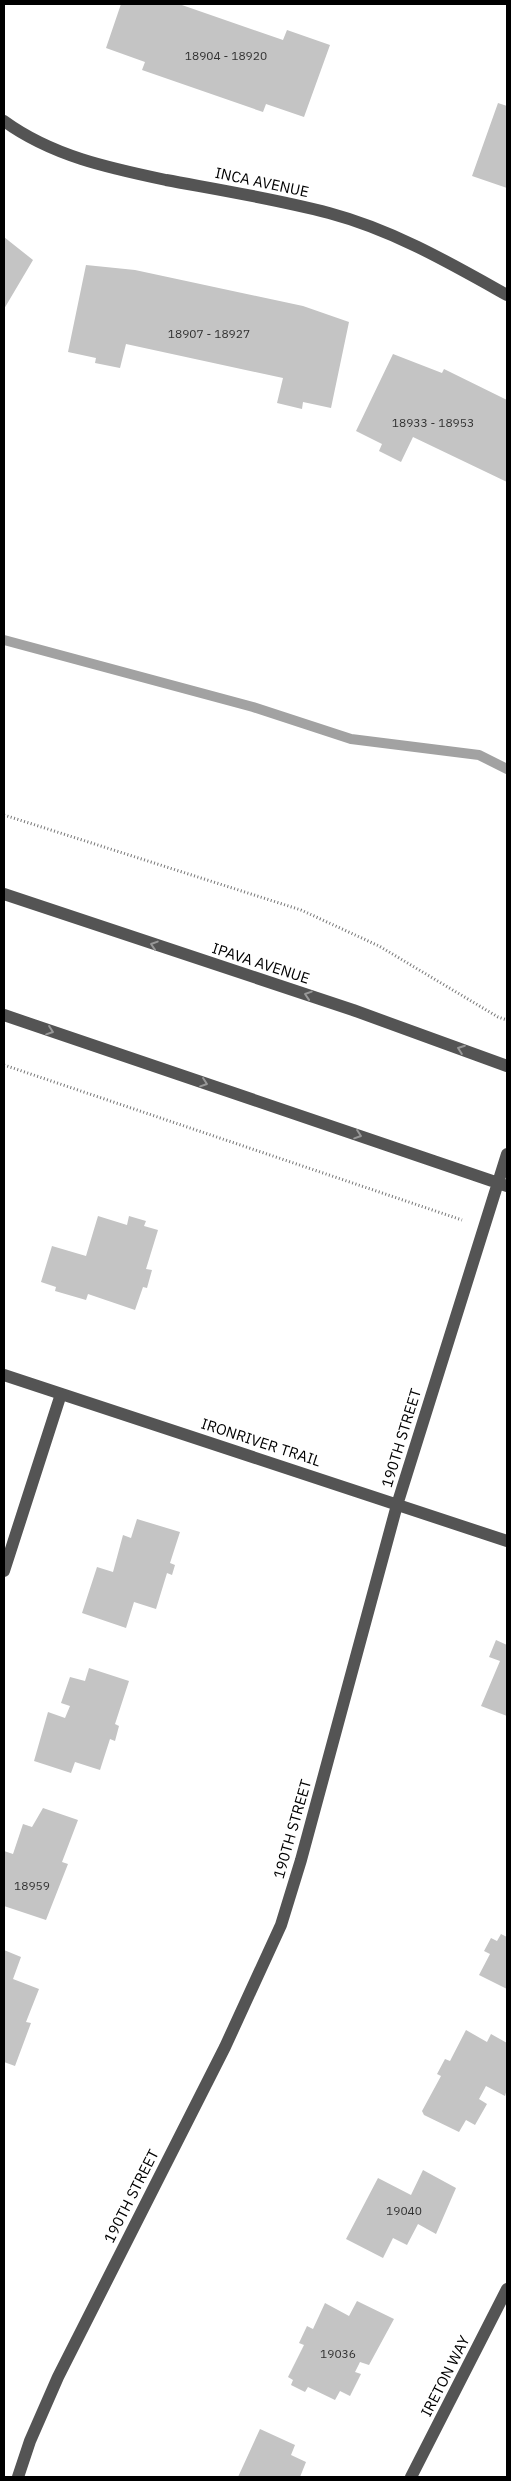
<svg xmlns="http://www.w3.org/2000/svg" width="511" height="2481" font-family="'IBM Plex Sans',sans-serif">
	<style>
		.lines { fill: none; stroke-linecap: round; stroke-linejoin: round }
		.stream { stroke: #a2a2a2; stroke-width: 10 }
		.building { fill: #c4c4c4 }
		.path { stroke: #767676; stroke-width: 3; stroke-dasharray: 1 2.5; stroke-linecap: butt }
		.minor { stroke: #545454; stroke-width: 12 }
		.oneway { stroke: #989898 }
		.labels { text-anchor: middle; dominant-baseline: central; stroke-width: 5; stroke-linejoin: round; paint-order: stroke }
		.number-label { font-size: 12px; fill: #313131 }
		.street-label { font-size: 15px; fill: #000; stroke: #fff }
	</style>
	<rect width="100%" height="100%" fill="#fff"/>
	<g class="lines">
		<path class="stream" d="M4 640 253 707 351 739 479 755 507 769"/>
	</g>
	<path class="building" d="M121 4H179L283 40 287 30 330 45 304 117 266 104 263 112 142 70 145 62 106 48Z
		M498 103 507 106V188L472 176Z
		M4 237 33 260 4 309Z
		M86 265 135 270 303 306 349 322 331 408 303 402 302 409 277 403 283 378 126 344 120 368 95 363 96 358 68 352Z
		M393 354 442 373 444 369 507 400V482L413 437 401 462 379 451 382 444 356 431Z
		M98 1216 127 1225 129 1216 146 1221 144 1226 158 1230 146 1269 152 1270 147 1288 143 1287 135 1310 88 1294 86 1300 55 1291 56 1287 41 1282 52 1246 86 1256Z
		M137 1519 180 1532 170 1563 175 1565 172 1575 167 1573 156 1609 134 1602 126 1628 82 1613 97 1567 113 1572 123 1535 131 1538Z
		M496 1640 507 1645V1716L481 1706 500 1661 489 1657Z
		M89 1668 129 1681 115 1724 119 1726 115 1741 110 1739 100 1770 75 1762 71 1773 34 1761 48 1712 65 1718 70 1706 61 1703 70 1677 85 1681Z
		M43 1808 78 1820 62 1862 68 1864 46 1920 4 1906V1851L13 1854 23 1824 32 1827Z
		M501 1934 507 1937V1989L479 1975 490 1954 484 1951 491 1938 497 1941Z
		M4 1950 21 1957 13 1979 39 1989 26 2022 31 2023 15 2066 4 2062Z
		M466 2030 487 2042 491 2034 507 2043V2089L505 2096 486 2086 479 2099 487 2104 475 2125 466 2120 459 2132 424 2115 422 2111 441 2076 437 2074 445 2059 450 2061Z
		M423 2170 456 2188 436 2234 418 2224 407 2245 393 2238 383 2258 346 2239 378 2178 411 2195Z
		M357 2301 394 2319 369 2365 360 2362 355 2372 361 2374 350 2396 340 2391 335 2400 308 2387 305 2392 291 2385 293 2380 288 2377 304 2345 299 2343 307 2326 313 2329 325 2303 349 2316Z
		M260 2429 295 2445 291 2455 306 2462 300 2477H238Z"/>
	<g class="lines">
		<path class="path" d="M4 815 301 910 379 946 498 1017 507 1020
			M4 1065 462 1220"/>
		<path class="minor" d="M4 121C52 156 109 168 166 180 220 190 276 199 329 213 393 230 450 263 507 295
			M4 894 353 1010 507 1066
			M4 1015 507 1186
			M4 1375 507 1541
			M4 1571 61 1394
			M18 2477 30 2441 58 2377 225 2047 281 1925 301 1860 397 1505 507 1154
			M411 2477 507 2289"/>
	</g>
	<defs><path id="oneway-chevron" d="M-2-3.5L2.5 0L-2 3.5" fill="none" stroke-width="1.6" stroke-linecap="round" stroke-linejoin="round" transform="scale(1.25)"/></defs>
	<g class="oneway">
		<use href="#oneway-chevron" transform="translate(154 945) rotate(-162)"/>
		<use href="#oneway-chevron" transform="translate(308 995) rotate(-162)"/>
		<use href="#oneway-chevron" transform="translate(50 1031) rotate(19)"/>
		<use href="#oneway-chevron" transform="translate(461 1049) rotate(-160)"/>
		<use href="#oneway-chevron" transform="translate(204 1083) rotate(19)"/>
		<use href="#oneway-chevron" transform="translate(358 1135) rotate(19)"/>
	</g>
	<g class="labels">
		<g class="number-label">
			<text x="226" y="55">18904 - 18920</text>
			<text x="209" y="333">18907 - 18927</text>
			<text x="433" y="422">18933 - 18953</text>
			<text x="32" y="1885">18959</text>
			<text x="404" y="2210">19040</text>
			<text x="338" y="2353">19036</text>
		</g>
		<g class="street-label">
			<text transform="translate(262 182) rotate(12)">INCA AVENUE</text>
			<text transform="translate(261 963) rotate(18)">IPAVA AVENUE</text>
			<text transform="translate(401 1438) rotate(-73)">190TH STREET</text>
			<text transform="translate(261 1442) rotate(18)">IRONRIVER TRAIL</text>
			<text transform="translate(292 1829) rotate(-74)">190TH STREET</text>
			<text transform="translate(131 2196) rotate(-63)">190TH STREET</text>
			<text transform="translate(445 2376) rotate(-63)">IRETON WAY</text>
		</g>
	</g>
	<rect width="511" height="2481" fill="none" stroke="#000000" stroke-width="10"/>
</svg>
